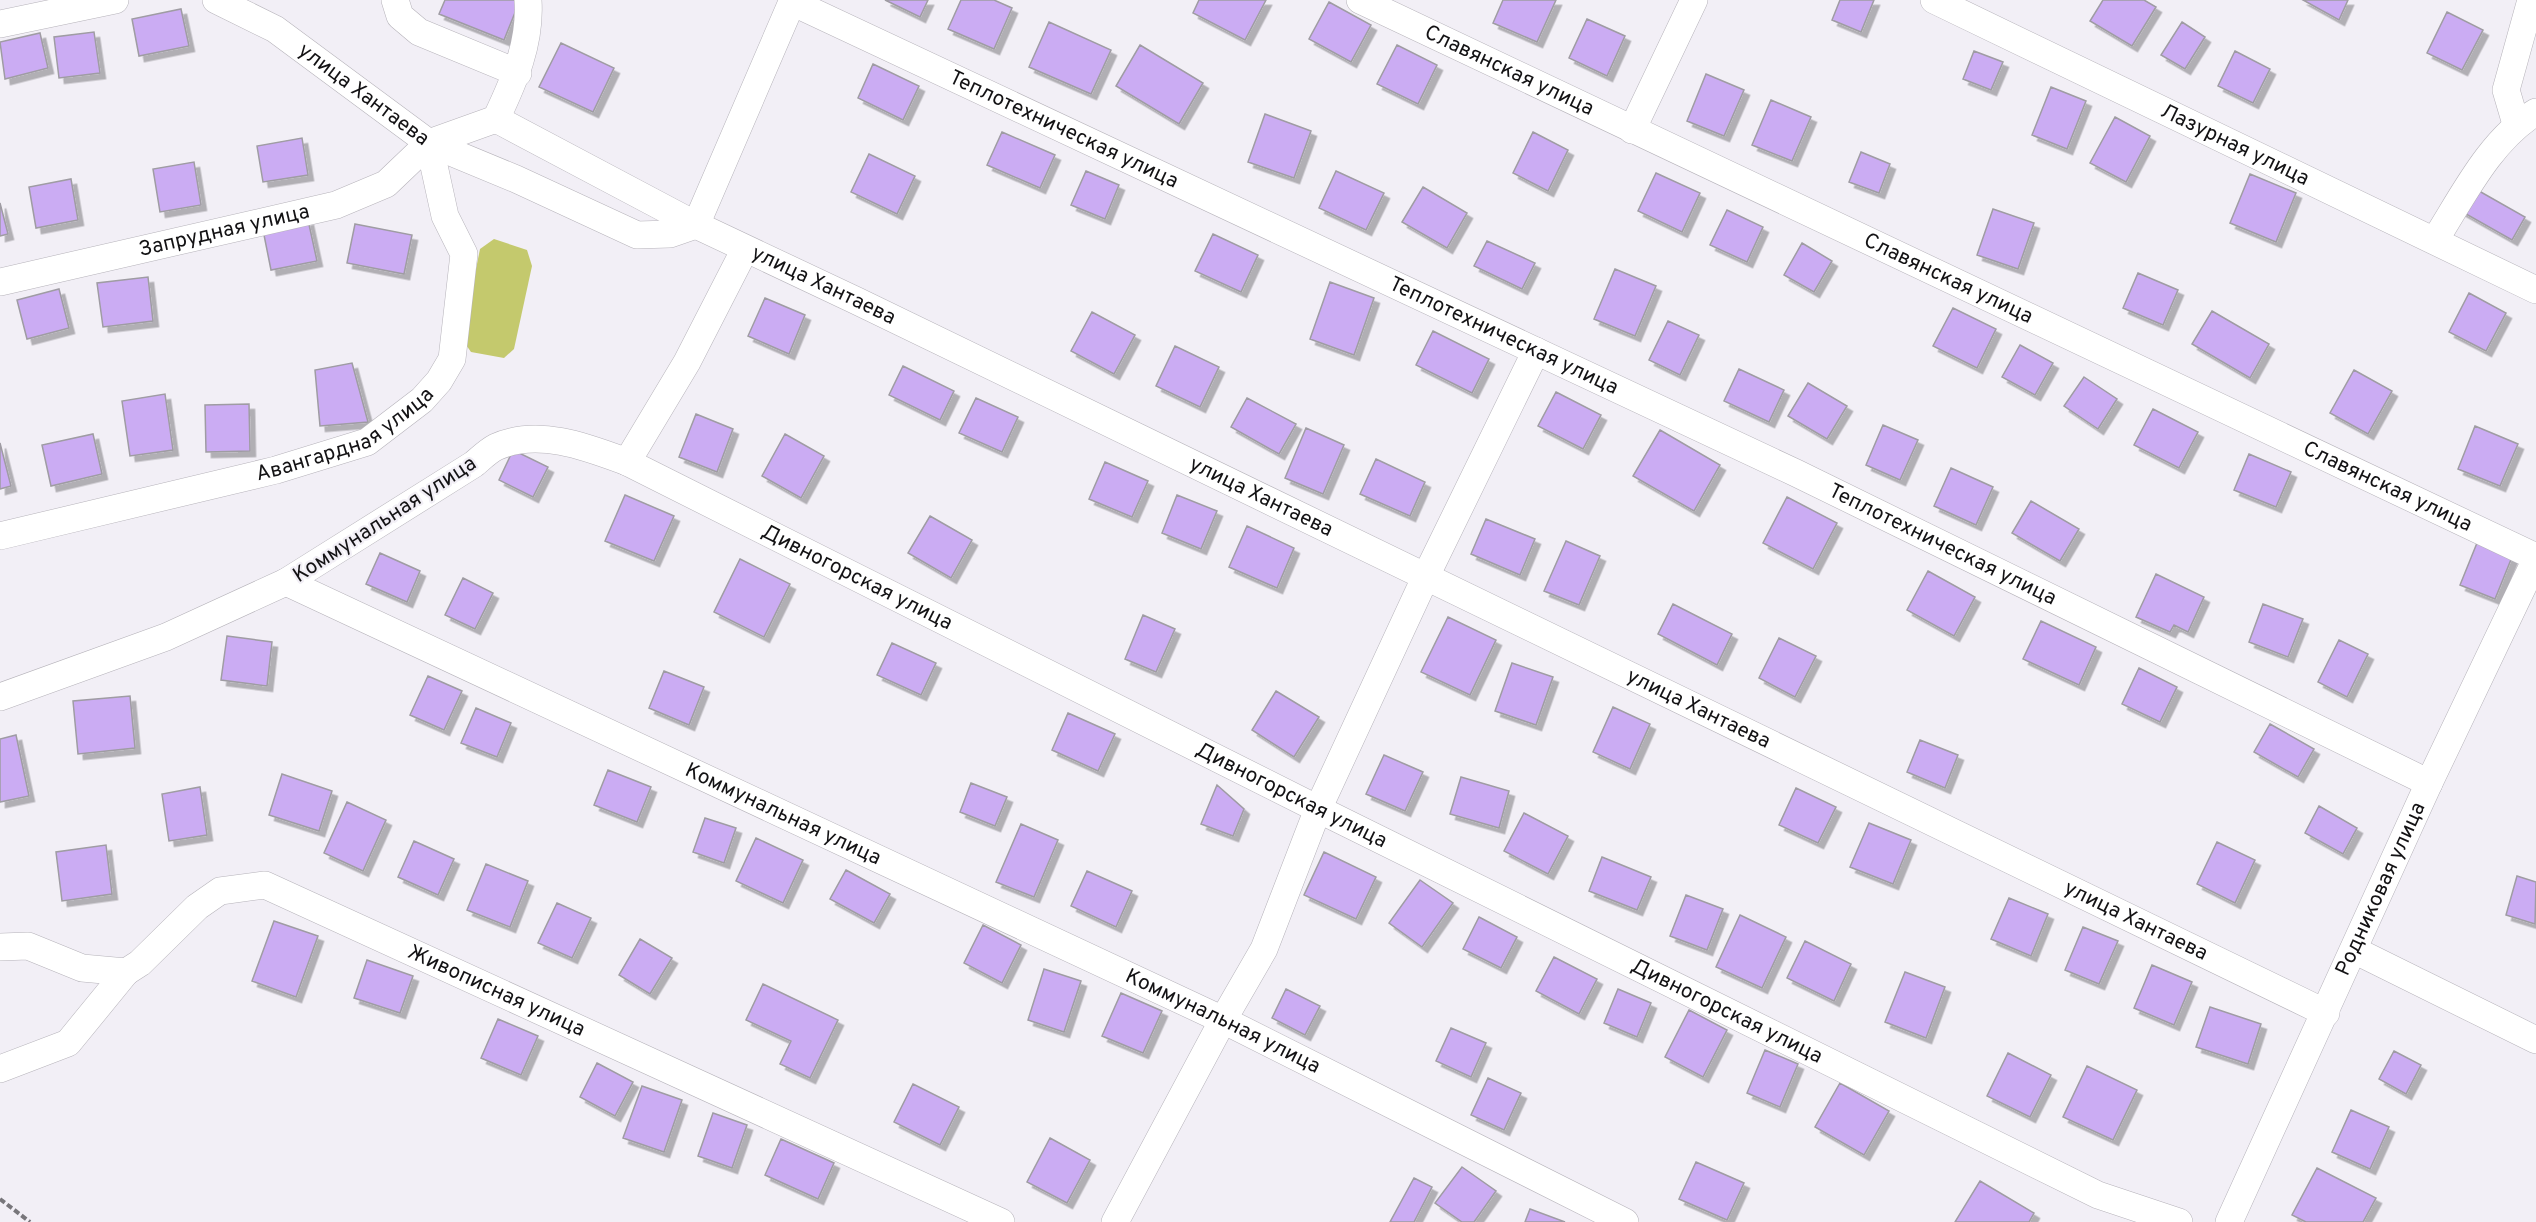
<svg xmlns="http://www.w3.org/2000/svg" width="2536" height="1222" font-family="Overpass,sans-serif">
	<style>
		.green { fill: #c4c96d }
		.building { fill: #cbacf3; stroke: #9f9ca3; stroke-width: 1.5; filter: url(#shadow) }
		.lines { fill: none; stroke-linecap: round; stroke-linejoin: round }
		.minor-casing { stroke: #b6b3ba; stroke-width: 28 }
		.path { stroke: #78767b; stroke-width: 4; stroke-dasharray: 6 3; stroke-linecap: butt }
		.minor { stroke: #fff; stroke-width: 27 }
		.labels { text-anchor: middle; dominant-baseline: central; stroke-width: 4.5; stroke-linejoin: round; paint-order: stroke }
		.street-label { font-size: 21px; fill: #131214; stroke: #f2eff6 }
	</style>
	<defs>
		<filter id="shadow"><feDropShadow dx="5.5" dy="5.5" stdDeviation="0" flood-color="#0004"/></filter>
	</defs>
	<rect width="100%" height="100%" fill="#f2eff6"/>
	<path class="green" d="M494 239 527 250 532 266 514 349 504 358 471 352 462 339 480 249Z"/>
	<path class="building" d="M445 0H520L504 40 439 14Z
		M885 0H928L920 17Z
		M961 0H994L1012 8 994 49 948 29Z
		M1199 0H1266L1245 40 1193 13Z
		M1503 0H1556L1537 42 1493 23Z
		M1840 0H1874L1861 32 1832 20Z
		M2103 0H2144L2156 7 2132 46 2090 21Z
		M2303 0H2348L2339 20Z
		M1329 2 1371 25 1351 62 1309 39Z
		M181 9 189 46 139 56 132 19Z
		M2447 12 2483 30 2462 70 2427 53Z
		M1587 19 1625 36 1607 76 1569 58Z
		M1049 22 1111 50 1091 94 1029 67Z
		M2182 22 2205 37 2185 69 2161 55Z
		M94 32 100 73 59 78 54 37Z
		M40 33 48 68 5 79 0 42Z
		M561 43 614 68 593 112 539 87Z
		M1140 45 1203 83 1179 124 1116 86Z
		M1397 45 1437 65 1418 104 1377 84Z
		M1974 51 2003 62 1991 90 1963 79Z
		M2235 51 2270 69 2253 103 2218 86Z
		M873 64 919 86 903 120 858 98Z
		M1706 74 1744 90 1724 136 1687 121Z
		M2051 87 2086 101 2067 149 2032 135Z
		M1771 100 1811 117 1792 161 1752 145Z
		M1265 114 1311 131 1294 178 1248 162Z
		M2115 117 2150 136 2126 182 2090 163Z
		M1002 132 1055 155 1040 188 987 165Z
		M1533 132 1568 150 1548 191 1513 173Z
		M302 138 308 175 263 182 257 146Z
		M1861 152 1890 164 1879 193 1849 182Z
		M869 154 915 176 897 214 851 192Z
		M194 162 201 205 160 212 153 169Z
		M1086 171 1119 185 1105 219 1071 205Z
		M1336 171 1384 193 1366 230 1319 208Z
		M1656 173 1700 193 1682 232 1638 211Z
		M2250 174 2296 193 2276 242 2230 223Z
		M71 179 78 220 36 228 29 187Z
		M1423 187 1467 213 1447 248 1402 222Z
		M2472 187 2525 217 2512 240 2459 210Z
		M0 203 8 234 0 236Z
		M1993 209 2034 223 2018 269 1977 255Z
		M1727 210 1763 227 1747 262 1710 245Z
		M308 220 317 261 271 270 263 230Z
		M355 224 412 235 404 274 347 263Z
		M1213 234 1258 255 1241 292 1195 271Z
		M1487 241 1535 263 1522 289 1474 266Z
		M1802 243 1832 261 1814 292 1784 275Z
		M1615 269 1656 286 1635 336 1594 319Z
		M2138 273 2178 290 2163 325 2123 308Z
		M148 277 153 321 103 327 97 283Z
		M1330 282 1374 298 1354 355 1310 339Z
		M59 289 69 328 27 339 17 300Z
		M2469 293 2506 313 2486 351 2449 332Z
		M765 298 805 315 789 354 748 336Z
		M1953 308 1996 329 1977 368 1933 346Z
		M2212 311 2269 344 2250 378 2192 344Z
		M1092 312 1135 335 1114 374 1071 351Z
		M1668 321 1699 335 1680 375 1649 360Z
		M1433 331 1489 359 1472 393 1416 365Z
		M2020 345 2053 363 2035 395 2002 377Z
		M1175 346 1219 367 1200 407 1156 386Z
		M352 363 368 422 320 426 315 370Z
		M903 366 954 391 940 420 889 395Z
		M1739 369 1784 390 1769 422 1724 401Z
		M2354 370 2392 391 2368 434 2330 413Z
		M2084 377 2117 399 2098 429 2064 406Z
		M1808 383 1847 406 1827 439 1788 416Z
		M1556 392 1601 415 1583 449 1538 426Z
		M165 394 173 450 130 456 122 401Z
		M976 398 1018 417 1002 452 959 433Z
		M1247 398 1296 424 1279 454 1231 427Z
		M249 404 250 451 206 452 205 405Z
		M2153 409 2198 432 2179 468 2134 445Z
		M696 414 733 429 717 472 679 457Z
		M1883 425 1918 440 1900 480 1866 465Z
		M2475 426 2518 444 2500 486 2458 469Z
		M1306 428 1344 445 1323 494 1285 478Z
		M1660 430 1720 465 1694 511 1633 476Z
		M93 434 102 474 51 486 42 445Z
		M785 434 824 456 801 498 762 476Z
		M0 443 11 486 0 489Z
		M513 450 548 467 533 497 499 480Z
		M2249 454 2291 472 2276 507 2234 490Z
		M1376 459 1425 482 1410 516 1360 494Z
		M1105 462 1148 481 1132 517 1089 499Z
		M1951 468 1993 487 1976 525 1934 506Z
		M625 495 674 516 654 561 605 541Z
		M1177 495 1217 511 1201 549 1162 533Z
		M1787 497 1837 523 1813 569 1763 543Z
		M2031 501 2079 529 2060 561 2012 533Z
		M930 516 972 540 951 578 908 553Z
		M1486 519 1535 539 1520 575 1471 554Z
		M1247 526 1294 548 1277 588 1229 567Z
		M1566 541 1600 556 1579 605 1544 591Z
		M2477 543 2512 557 2495 599 2460 585Z
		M380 553 420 571 407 602 366 584Z
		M740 559 790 584 764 637 714 612Z
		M1928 571 1975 597 1954 636 1907 610Z
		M2156 574 2204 597 2188 632 2174 625 2170 632 2136 617Z
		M463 578 493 593 475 629 445 615Z
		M1673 604 1732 634 1717 665 1658 634Z
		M2263 604 2303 619 2288 657 2249 642Z
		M1143 615 1175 629 1156 672 1125 659Z
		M1448 617 1496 640 1470 695 1421 672Z
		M2041 621 2096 647 2079 685 2023 659Z
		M227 636 272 642 267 686 221 680Z
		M1779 638 1816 656 1795 697 1759 678Z
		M2339 640 2368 654 2347 697 2318 682Z
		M892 643 936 663 921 695 877 675Z
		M1512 663 1553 677 1536 725 1495 711Z
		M2139 668 2177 687 2160 722 2122 704Z
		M664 671 704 687 689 725 649 708Z
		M428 676 462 691 444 730 410 715Z
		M1276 691 1319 717 1294 757 1252 730Z
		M130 696 135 748 78 754 73 701Z
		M1613 707 1650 724 1630 769 1593 752Z
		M476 708 511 723 497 757 461 743Z
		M1068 713 1115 734 1098 771 1052 750Z
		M2270 724 2314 749 2298 777 2254 752Z
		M16 735 29 796 0 802V739Z
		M1920 740 1958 755 1945 788 1907 772Z
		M1384 755 1423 772 1405 811 1366 794Z
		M608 770 651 787 637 822 594 805Z
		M282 774 332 791 319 831 269 815Z
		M1461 777 1509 791 1499 828 1450 814Z
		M971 783 1007 797 995 826 960 812Z
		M1217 785 1244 809 1233 836 1201 824Z
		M200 787 207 835 169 841 162 794Z
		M1796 788 1836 807 1818 843 1779 825Z
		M347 802 386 820 363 871 324 853Z
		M2319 806 2357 828 2343 854 2305 833Z
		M1524 813 1568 836 1548 874 1504 851Z
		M705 818 736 828 724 863 693 852Z
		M1869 823 1911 840 1893 884 1850 867Z
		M1021 824 1058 840 1034 897 996 882Z
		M756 838 803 860 783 903 736 881Z
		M414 841 454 859 438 895 398 877Z
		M2217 842 2255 860 2235 903 2197 884Z
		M106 845 112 894 62 901 56 852Z
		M1324 852 1376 877 1356 919 1304 895Z
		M1602 857 1651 877 1637 910 1589 891Z
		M486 864 528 881 510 927 467 910Z
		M846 870 890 894 874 923 830 899Z
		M1087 871 1132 891 1116 927 1071 906Z
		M2517 876 2536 882 2535 924 2506 915Z
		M1420 880 1453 903 1422 947 1389 923Z
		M1686 895 1723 909 1707 950 1670 936Z
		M2009 898 2048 914 2031 956 1991 939Z
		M557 903 591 918 572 958 538 943Z
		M1740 915 1786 937 1762 988 1716 967Z
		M1479 917 1517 937 1501 968 1463 949Z
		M274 921 318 936 296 997 252 981Z
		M983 925 1021 945 1002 983 964 963Z
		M2083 927 2118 941 2099 984 2065 970Z
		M640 939 672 958 650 994 619 975Z
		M1805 941 1851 964 1834 1001 1787 978Z
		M1554 957 1597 979 1579 1014 1536 991Z
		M367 960 413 976 400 1013 354 998Z
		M2152 965 2192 982 2174 1025 2134 1008Z
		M1044 969 1081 981 1064 1032 1028 1020Z
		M1905 972 1945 987 1926 1038 1885 1022Z
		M763 984 838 1020 810 1078 780 1064 791 1041 746 1020Z
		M1286 989 1320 1006 1305 1035 1272 1018Z
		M1618 989 1651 1003 1637 1037 1604 1023Z
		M1121 993 1162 1011 1143 1053 1102 1036Z
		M2210 1007 2261 1024 2248 1064 2196 1047Z
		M1689 1010 1727 1030 1703 1077 1665 1057Z
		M498 1019 538 1036 521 1075 481 1058Z
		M1451 1028 1486 1043 1471 1077 1436 1061Z
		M1765 1050 1798 1064 1780 1107 1747 1093Z
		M2394 1051 2421 1065 2406 1094 2379 1079Z
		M2008 1053 2051 1075 2030 1117 1987 1096Z
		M597 1063 633 1082 615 1116 580 1097Z
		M2087 1066 2137 1090 2113 1140 2063 1117Z
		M1488 1078 1521 1093 1504 1130 1471 1115Z
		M1840 1083 1889 1111 1864 1155 1815 1127Z
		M913 1084 959 1107 940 1145 894 1122Z
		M642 1086 682 1100 664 1152 623 1138Z
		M2351 1110 2389 1127 2370 1169 2332 1152Z
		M713 1113 747 1125 732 1168 698 1156Z
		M1050 1138 1090 1160 1067 1203 1027 1182Z
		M781 1139 834 1163 818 1199 765 1175Z
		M1696 1162 1744 1183 1727 1220 1679 1199Z
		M1462 1167 1496 1191 1474 1222H1462L1435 1203Z
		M2317 1168 2376 1198 2363 1222H2306L2292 1215Z
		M1414 1178 1432 1187 1414 1222H1390Z
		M1980 1181 2034 1213 2029 1222H1955Z
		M1530 1209 1565 1222H1525Z"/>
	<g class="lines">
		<defs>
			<g id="minor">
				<path id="s1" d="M216 0 275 29 429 143 516 179 637 235 670 234 696 225"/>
				<path d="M395 0 400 16 419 32 518 73"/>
				<path id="s2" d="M1360 0 2536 557"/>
				<path id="s3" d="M1934 0 2536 290"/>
				<path d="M0 24 115 0"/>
				<path d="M496 119C514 81 531 43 528 0"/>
				<path d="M2516 124 2506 90 2531 0"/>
				<path d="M1632 130 1694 0"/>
				<path id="s4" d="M696 225 792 2 1796 473 2429 783"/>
				<path d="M2435 240C2463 196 2490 140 2536 112"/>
				<path id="s5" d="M745 249 687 362 627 462 1318 809 2098 1195 2179 1222"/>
				<path id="s6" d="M0 282 336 205 386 184 429 143 496 119 696 225 857 301 2326 1013"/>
				<path id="s7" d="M627 462C587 447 538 428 496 447 488 451 480 459 474 464L286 582 1223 1020 1625 1222"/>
				<path id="s8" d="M0 536 276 470 367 442 422 400 439 381 452 359 464 254 445 216 429 143"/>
				<path d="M0 697 166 637 286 582"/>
				<path id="s9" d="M0 947 28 946 82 968 126 972 140 963 197 907 220 891 265 885 1001 1222"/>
				<path d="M2354 950 2536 1040"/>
				<path d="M0 1069 68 1043 126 972"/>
				<path d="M1115 1222 1223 1020 1264 949 1318 809 1426 576 1536 351"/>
				<path id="s10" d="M2229 1222 2429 783 2536 559"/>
			</g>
		</defs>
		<use href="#minor" class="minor-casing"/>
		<path class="path" d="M0 1199 30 1222"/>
		<use href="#minor" class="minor"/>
	</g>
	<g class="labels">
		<g class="street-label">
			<text stroke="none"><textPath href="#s2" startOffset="165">Славянская улица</textPath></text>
			<text stroke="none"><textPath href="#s1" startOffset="176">улица Хантаева</textPath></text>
			<text stroke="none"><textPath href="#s4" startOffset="543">Теплотехническая улица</textPath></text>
			<text stroke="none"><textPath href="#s3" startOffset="334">Лазурная улица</textPath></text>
			<text stroke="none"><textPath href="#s6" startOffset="230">Запрудная улица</textPath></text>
			<text stroke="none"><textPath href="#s2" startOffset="651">Славянская улица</textPath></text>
			<text stroke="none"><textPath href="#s6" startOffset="897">улица Хантаева</textPath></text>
			<text stroke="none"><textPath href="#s4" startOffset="1029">Теплотехническая улица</textPath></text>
			<text stroke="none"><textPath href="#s8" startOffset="362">Авангардная улица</textPath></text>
			<text stroke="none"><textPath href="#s2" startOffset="1137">Славянская улица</textPath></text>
			<text stroke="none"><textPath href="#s6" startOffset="1383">улица Хантаева</textPath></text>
			<text transform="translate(385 520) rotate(-33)">Коммунальная улица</text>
			<text stroke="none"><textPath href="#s4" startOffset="1515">Теплотехническая улица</textPath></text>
			<text stroke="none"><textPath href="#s5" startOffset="501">Дивногорская улица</textPath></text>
			<text stroke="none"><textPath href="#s6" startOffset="1869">улица Хантаева</textPath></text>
			<text stroke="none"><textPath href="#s5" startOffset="987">Дивногорская улица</textPath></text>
			<text stroke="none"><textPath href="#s7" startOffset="934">Коммунальная улица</textPath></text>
			<text stroke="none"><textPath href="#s10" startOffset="366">Родниковая улица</textPath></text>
			<text stroke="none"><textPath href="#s6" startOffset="2355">улица Хантаева</textPath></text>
			<text stroke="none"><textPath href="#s9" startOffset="555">Живописная улица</textPath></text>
			<text stroke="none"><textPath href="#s5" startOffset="1473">Дивногорская улица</textPath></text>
			<text stroke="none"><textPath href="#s7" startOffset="1420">Коммунальная улица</textPath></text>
		</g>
	</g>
</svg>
